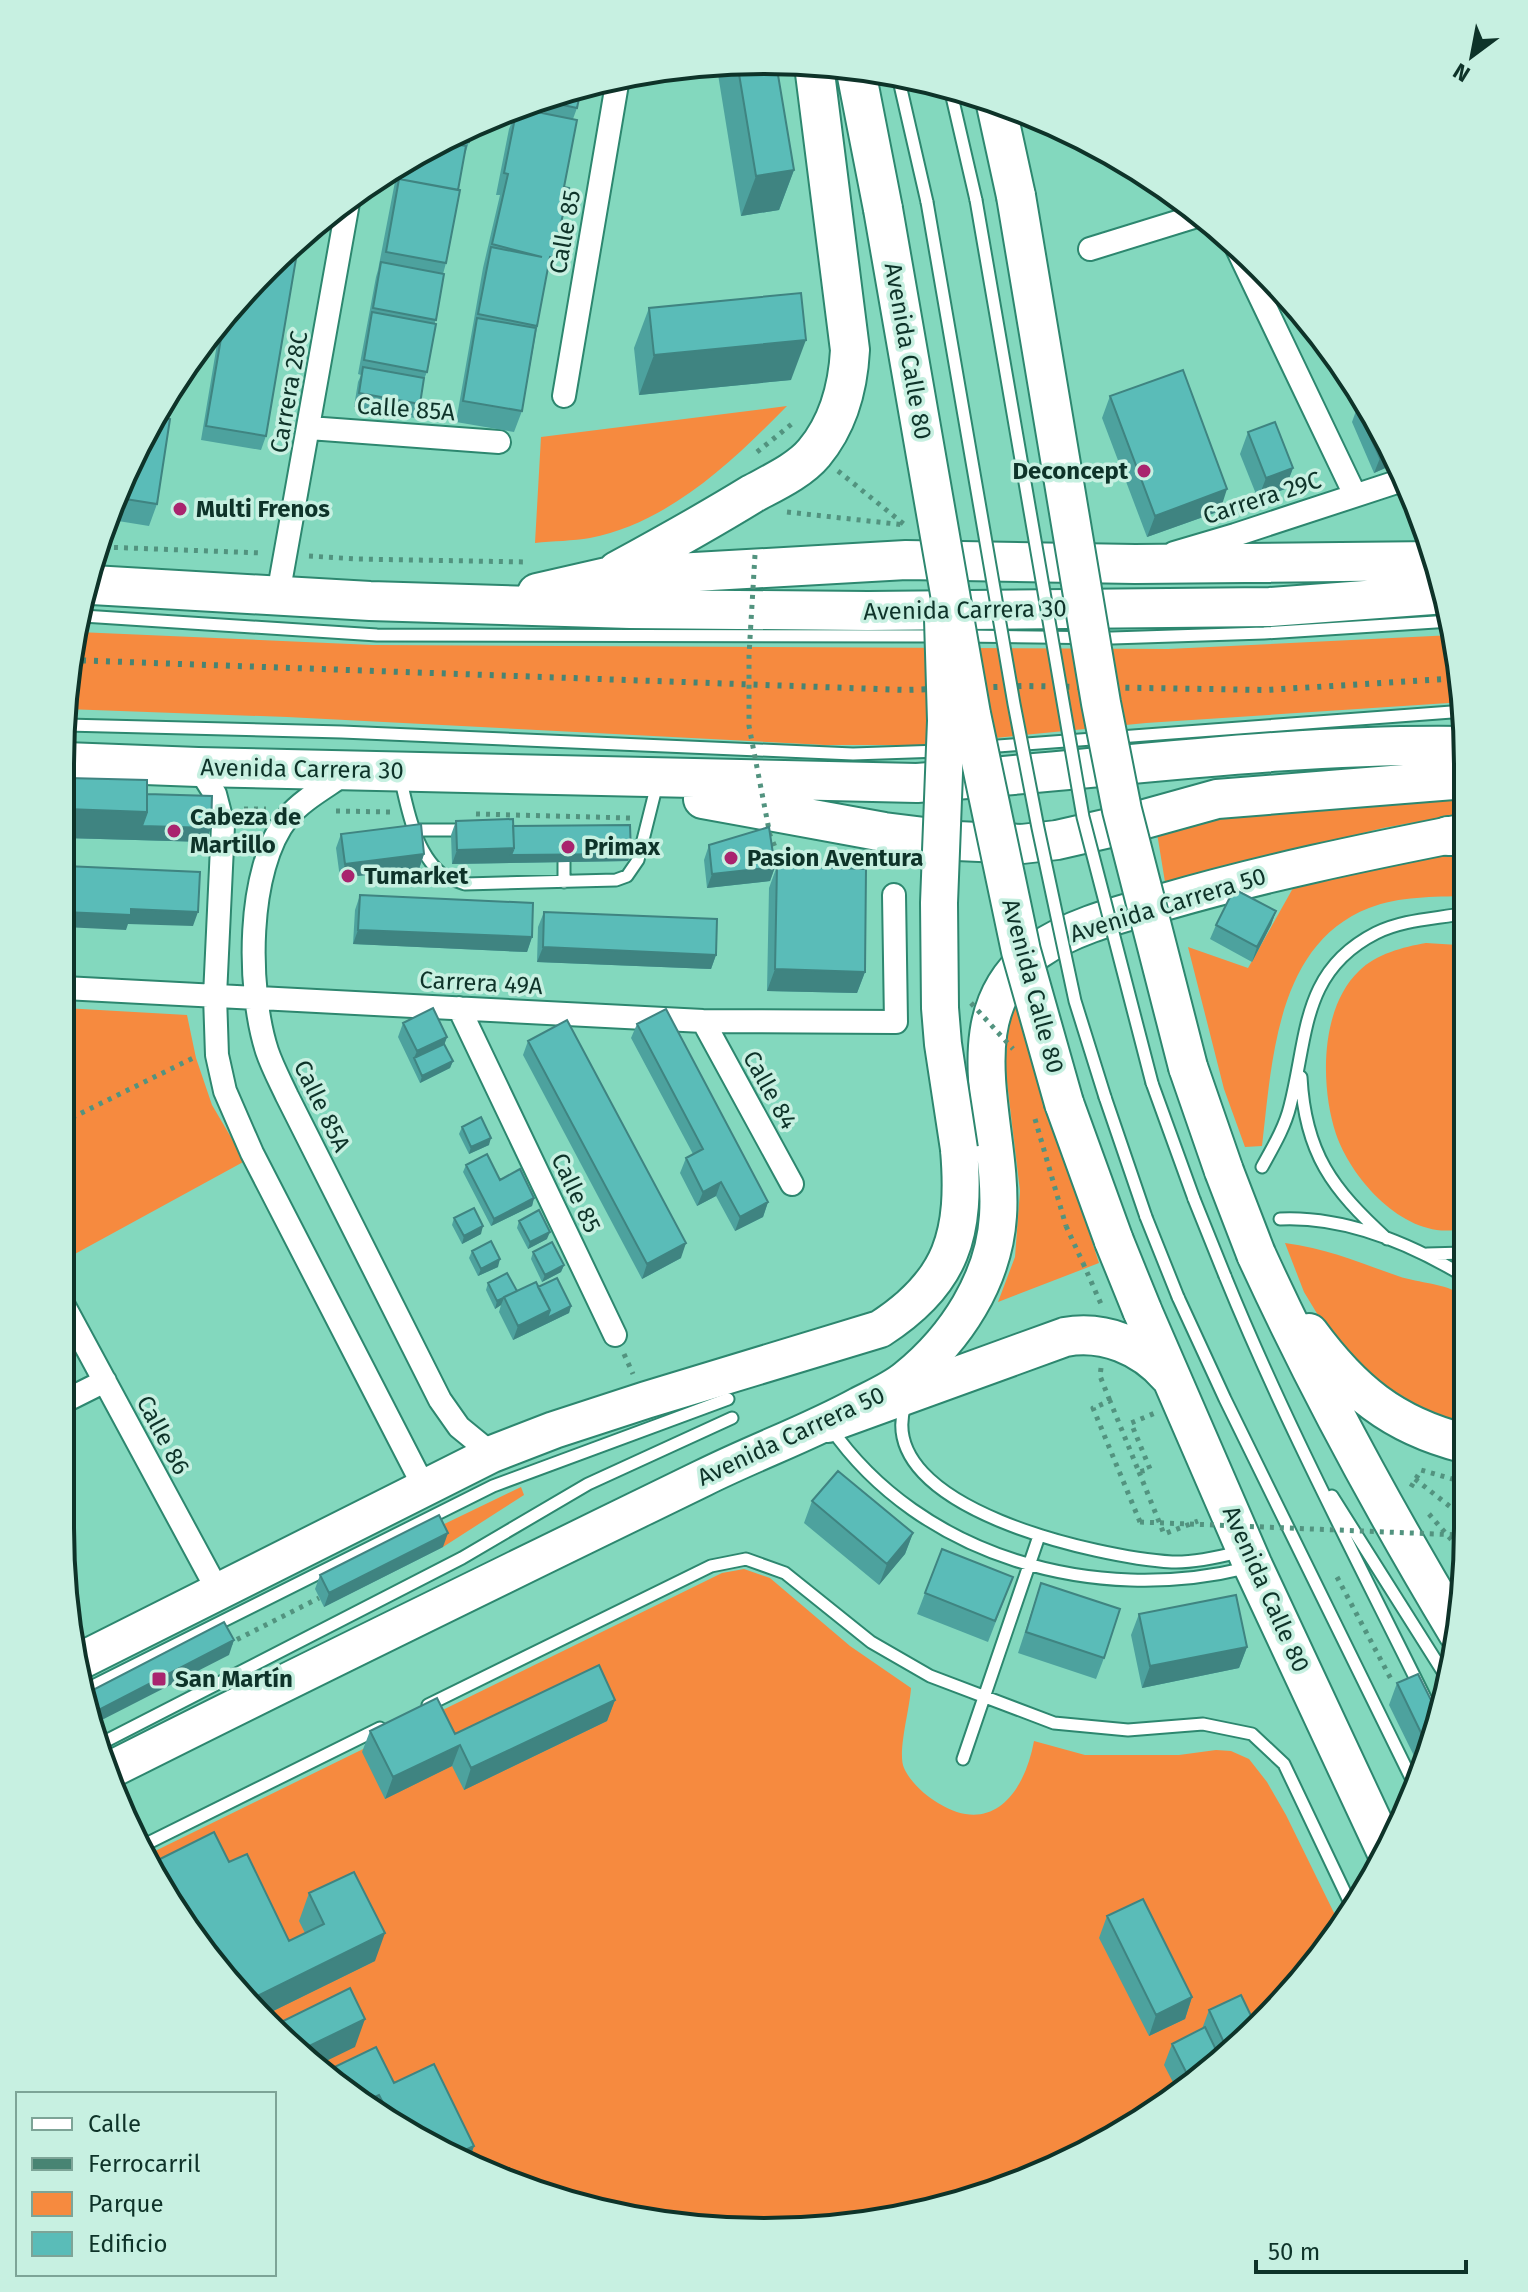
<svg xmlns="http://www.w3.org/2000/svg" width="1528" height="2292" font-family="'Fira Sans',sans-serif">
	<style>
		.green { fill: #f68a3f }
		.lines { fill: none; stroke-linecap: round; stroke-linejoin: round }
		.service-casing { stroke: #2d876f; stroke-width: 15 }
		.minor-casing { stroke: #2d876f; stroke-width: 26 }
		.primary-casing { stroke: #2d876f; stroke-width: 40 }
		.trunk-casing { stroke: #2d876f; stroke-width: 42 }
		.path { stroke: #52937f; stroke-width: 5; stroke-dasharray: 4 6; stroke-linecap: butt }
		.service { stroke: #fff; stroke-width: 11 }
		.minor { stroke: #fff; stroke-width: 22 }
		.primary { stroke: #fff; stroke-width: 36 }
		.trunk { stroke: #fff; stroke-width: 38 }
		.rail { stroke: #488473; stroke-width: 6; stroke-dasharray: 4 8; stroke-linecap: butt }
		.service-bridge-casing { stroke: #2d876f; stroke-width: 15; stroke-linecap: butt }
		.primary-bridge-casing { stroke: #2d876f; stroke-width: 40; stroke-linecap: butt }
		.trunk-bridge-casing { stroke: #2d876f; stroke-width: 42; stroke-linecap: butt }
		.path-bridge { stroke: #52937f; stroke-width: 5; stroke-dasharray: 4 6; stroke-linecap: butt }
		.service-bridge { stroke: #fff; stroke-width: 11 }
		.primary-bridge { stroke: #fff; stroke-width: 36 }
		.trunk-bridge { stroke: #fff; stroke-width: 38 }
		.wall { fill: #4da29e }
		.shaded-wall { fill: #3f8481 }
		.building { fill: #5abcb8; stroke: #3f8481; stroke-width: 2 }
		.poi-dot { fill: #a9246e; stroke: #c7f0e1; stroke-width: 3 }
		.labels { text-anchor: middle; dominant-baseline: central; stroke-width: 7; stroke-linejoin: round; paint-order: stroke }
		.street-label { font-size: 24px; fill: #0e3329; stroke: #c7f0e1 }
		.poi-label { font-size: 24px; font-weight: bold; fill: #0e3329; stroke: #c7f0e1; text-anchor: start }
		.rim { fill: none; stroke: #0e3329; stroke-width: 4 }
	</style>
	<rect width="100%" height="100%" fill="#83d8be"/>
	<path class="green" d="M787 406C732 462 670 522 590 538 573 541 553 541 535 543L541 437Z
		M78 632 373 645 1168 649 1453 635 1464 702 1146 723 923 745H825L287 717 66 709V672Z
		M1466 789V813L1383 828 1165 882 1156 827 1216 811Z
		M1466 849V896C1433 897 1400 896 1369 908 1276 944 1272 1062 1262 1146L1245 1147 1224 1089 1188 947 1248 968 1297 881Z
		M1426 943 1458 945 1465 949 1464 1228C1409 1244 1352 1181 1336 1134 1320 1086 1320 1008 1359 971 1376 954 1403 947 1426 943Z
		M1012 996 1099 1263 998 1302 1015 1257 1020 1191 1005 1065Z
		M64 1008 187 1015 196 1058 212 1105 245 1161 62 1261Z
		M1285 1243C1328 1249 1358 1262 1398 1276 1421 1284 1443 1282 1464 1296L1463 1428 1375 1387 1327 1330 1304 1292Z
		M521 1487 524 1495 443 1547 434 1529Z
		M744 1569 770 1578 850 1646 911 1688C910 1708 897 1753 904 1768 910 1782 926 1796 938 1803 993 1837 1025 1791 1034 1741L1085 1755H1179L1216 1750 1231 1751 1249 1759 1267 1782 1286 1815 1339 1923 1293 1993 1116 2138 902 2218 717 2230 495 2179 335 2086 179 1919 147 1855 722 1573Z"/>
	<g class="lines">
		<defs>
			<path id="service" d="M898 76 927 202
				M950 88 976 200
				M83 616 377 635 938 636
				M964 636 1112 638 1264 633 1451 621
				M66 725 342 732 853 754 940 751
				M985 747 1465 711
				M400 776C407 808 415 852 442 874 448 879 457 881 465 884L616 880 627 876 638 860 657 784
				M415 830H466
				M564 882V862
				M1301 1077C1305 1153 1332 1189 1387 1239
				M1152 1083 1194 1199
				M1105 1097 1146 1217
				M1262 1167C1273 1147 1285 1127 1290 1106 1308 1036 1301 971 1376 933 1404 919 1436 919 1466 913
				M1280 1219C1345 1216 1409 1243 1464 1276
				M1427 1254 1464 1253
				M1225 1276C1286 1426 1362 1569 1433 1714
				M1178 1297 1225 1399 1413 1782
				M905 1405C872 1509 1103 1558 1172 1562 1193 1563 1219 1557 1239 1552
				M830 1427C921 1558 1096 1605 1246 1568
				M1332 1496 1445 1675
				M87 1689 493 1486 728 1399
				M428 1705 711 1566 746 1559 785 1573 871 1642 930 1676 1054 1723 1128 1730 1203 1724 1252 1734 1284 1764 1351 1905
				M96 1746 462 1558 588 1484 732 1418
				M963 1759 1039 1536
				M142 1846 380 1728"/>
			<path id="minor" d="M1233 240 1355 495
				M1090 249 1200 215
				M564 396 618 78
				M309 428 499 442
				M1174 553 1235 535 1406 479
				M278 595 349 197
				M198 767 215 794 223 825 215 996 217 1055 225 1091 252 1153 424 1487
				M347 772C328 786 303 799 288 817 246 869 247 989 267 1051 272 1066 280 1081 287 1096L440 1400 459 1427 492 1454
				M64 988 703 1021 896 1022 894 895
				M459 1008 615 1335
				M703 1021 792 1184
				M63 1304 218 1591
				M61 1403 105 1381"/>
			<path id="primary" d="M82 1660 492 1454 554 1430 646 1400 880 1329C953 1282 966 1233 959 1149
				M106 1772C304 1672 504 1575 703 1478 755 1452 809 1433 860 1405 876 1397 894 1389 907 1378 956 1338 994 1280 998 1216 1004 1126 949 1015 1037 951 1074 925 1122 914 1164 902 1264 873 1365 852 1466 832"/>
			<path id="trunk" d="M855 66 883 209
				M995 100 1016 196
				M617 571C663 546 708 521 752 494 772 483 799 471 814 453 839 423 848 388 850 350L814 65
				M92 585 370 601 630 609 868 611 1270 607 1446 594
				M537 593 607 577 906 560 1135 564 1436 561
				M65 762 198 767 917 783C1100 770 1282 743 1466 746
				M703 799 884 832 957 841 1022 844 1057 840 1127 824 1217 799 1466 779
				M1448 836H1466
				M1188 1067 1224 1171
				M1064 1103 1114 1241
				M1256 1254C1316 1385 1384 1510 1458 1633
				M1142 1310 1253 1566 1387 1853
				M1309 1333C1351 1390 1392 1425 1463 1443
				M828 1423 1065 1337C1104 1330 1143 1346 1169 1376"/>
		</defs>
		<use href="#service" class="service-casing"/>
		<use href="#minor" class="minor-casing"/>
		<use href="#primary" class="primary-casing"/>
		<use href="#trunk" class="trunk-casing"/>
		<path class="path" d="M757 452 793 423
			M838 471 905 525
			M787 512 905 525
			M104 547 263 553
			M309 556 357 559 527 562
			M244 809H266
			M336 811 390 812
			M476 814 630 818
			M63 1122 195 1057
			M1066 1226 1083 1263
			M624 1354 633 1374
			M1101 1368 1100 1376 1110 1401
			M1139 1472 1164 1534 1198 1521
			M1415 1479 1462 1516
			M1411 1487 1421 1470 1463 1482
			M1429 1514 1462 1552
			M1140 1522 1093 1408 1110 1401 1139 1472 1150 1469 1131 1423 1155 1413
			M1460 1535 1462 1534
			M1337 1577 1392 1681
			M228 1644 319 1598"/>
		<use href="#service" class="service"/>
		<use href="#minor" class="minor"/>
		<use href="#primary" class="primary"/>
		<use href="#trunk" class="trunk"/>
		<path class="rail" d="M70 660 905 690 1024 686 1267 690 1460 678"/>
		<defs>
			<path id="service-bridge" d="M976 200 1083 817 1152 1083
				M927 202 1014 704 1038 828 1075 1001 1105 1097
				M1194 1199 1225 1276
				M1146 1217 1178 1297"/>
			<path id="primary-bridge" d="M943 619 946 721 939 903 940 1008 943 1044 959 1149"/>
			<path id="trunk-bridge" d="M1016 196 1101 703 1122 810 1188 1067
				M883 209 971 714 1021 951 1064 1103
				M1224 1171 1256 1254
				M1114 1241 1142 1310"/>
		</defs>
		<use href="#service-bridge" class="service-bridge-casing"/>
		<use href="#primary-bridge" class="primary-bridge-casing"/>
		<use href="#trunk-bridge" class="trunk-bridge-casing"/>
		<path class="path-bridge" d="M755 555 749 655V726L770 835 778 854C808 870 844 862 877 860
			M971 1003 1013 1049
			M1035 1119 1066 1226
			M1083 1263 1101 1304
			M1140 1522 1460 1535"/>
		<use href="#service-bridge" class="service-bridge"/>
		<use href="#primary-bridge" class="primary-bridge"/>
		<use href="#trunk-bridge" class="trunk-bridge"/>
	</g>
	<path class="wall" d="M718 61 776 63 794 170 779 210 741 216 716 62Z
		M582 84 577 108 573 119 553 258 546 277 522 411 514 432 456 422 483 268 500 195H496L509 129 515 115 504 113 547 97 541 113H544L547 97Z
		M453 132 469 142 464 157 446 263 443 274 427 372 424 379 420 404 415 418 354 407 358 382 361 375 358 374 376 277 378 270 398 166Z
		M235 299 266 436 261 450 201 440 221 320Z
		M649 308 791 380 639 395 634 348Z
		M1110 396 1220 511 1147 537 1102 418Z
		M1357 408 1396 453 1399 462 1374 473 1352 422Z
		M164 418 157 504 149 526 112 520 132 453Z
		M1248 432 1293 468 1285 489 1258 499 1240 454Z
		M68 778 147 794 206 842 65 838V784Z
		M456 821 513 826 631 854 628 861 452 864 451 835Z
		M341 834 424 854 419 869 340 878 336 848Z
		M709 845 775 867 770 881 707 888 704 860Z
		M777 866 865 972 857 993 767 991 769 888Z
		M360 895 532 937 527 952 353 944 355 910Z
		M1276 911 1271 925 1252 962 1210 939 1216 925Z
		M544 912 716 955 711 969 537 962 538 927Z
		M403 1023 447 1037 444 1044 453 1061 450 1068 420 1083 398 1037Z
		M637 1024 768 1202 763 1217 735 1231 716 1196 697 1206 680 1173 686 1158 693 1154 631 1038Z
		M528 1041 681 1258 642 1279 523 1055Z
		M462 1127 489 1145 469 1154 459 1134Z
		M466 1165 534 1198 532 1206 491 1226 463 1172Z
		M454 1218 481 1234 462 1244 452 1225Z
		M519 1221 547 1239 528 1249 517 1228Z
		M472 1251 498 1267 478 1276 469 1258Z
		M533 1252 564 1265 561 1272 542 1282 531 1259Z
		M488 1283 517 1291 538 1287 571 1306 569 1313 513 1340 499 1312 501 1305 495 1309 486 1290Z
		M812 1501 913 1533 905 1554 879 1585 804 1523Z
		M443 1547 324 1607 315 1589 320 1575Z
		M1041 1583 1104 1658 1096 1679 1018 1653Z
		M925 1593 1005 1598 988 1642 917 1614Z
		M1139 1614 1247 1647 1239 1668 1142 1688 1131 1635Z
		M1397 1683 1435 1708 1418 1764 1389 1705Z
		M615 1700 607 1721 464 1790 452 1766 385 1799 362 1752 370 1731 455 1734Z
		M154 1862H229L289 1941 305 1933 299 1921 309 1893 375 1961 267 2014 179 1920 152 1866Z
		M1107 1916 1192 1997 1185 2019 1149 2036 1099 1938Z
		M1209 2010 1255 2024 1176 2088 1164 2065 1172 2044 1202 2029Z
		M394 2083 474 2146 468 2163 335 2086Z"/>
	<path class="shaded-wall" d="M547 97 539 118 517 108Z
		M517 108 515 115 504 113Z
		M794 170 779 210 741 216 756 176Z
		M806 340 791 380 639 395 654 355Z
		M1395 451 1399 462 1374 473 1380 458Z
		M1293 468 1285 489 1258 499 1266 478Z
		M1227 489 1220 511 1147 537 1155 516Z
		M66 809 147 812 211 828 206 842 65 838V813Z
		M514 848 631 854 628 861 452 864 457 850Z
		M424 854 419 869 340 878 345 864Z
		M775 867 770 881 707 888 712 874Z
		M131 909 198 912 193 926 128 924 126 930 64 927V912Z
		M1276 911 1271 925 1252 962 1257 947Z
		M358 930 532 937 527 952 353 944Z
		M543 947 716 955 711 969 537 962Z
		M775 969 865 972 857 993 767 991Z
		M447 1037 442 1051 414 1058 417 1051Z
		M453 1061 450 1068 420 1083 422 1076Z
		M491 1138 489 1145 469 1154 471 1147Z
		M721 1182 716 1196 697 1206 703 1192Z
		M534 1198 532 1206 491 1226 494 1219Z
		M768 1202 763 1217 735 1231 740 1217Z
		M483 1226 481 1234 462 1244 464 1236Z
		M550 1232 547 1239 528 1249 530 1242Z
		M686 1243 681 1258 642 1279 647 1264Z
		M500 1259 498 1267 478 1276 481 1269Z
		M564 1265 561 1272 542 1282 545 1275Z
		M504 1298 501 1305 495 1309 497 1301Z
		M571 1306 569 1313 513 1340 518 1326 550 1310Z
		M448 1533 443 1547 324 1607 329 1593Z
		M913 1533 905 1554 879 1585 887 1564Z
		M234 1640 229 1655 92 1725 91 1714Z
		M1247 1647 1239 1668 1142 1688 1150 1666Z
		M615 1700 607 1721 464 1790 471 1768Z
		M460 1745 452 1766 385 1799 393 1777Z
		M385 1933 375 1961 267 2014 253 1998Z
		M1192 1997 1185 2019 1149 2036 1156 2015Z
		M365 2019 355 2047 316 2066 301 2050Z
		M379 2095 374 2108 363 2102Z
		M474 2146 468 2163 454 2155Z"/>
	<path class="building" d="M737 62 776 63 794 170 756 176Z
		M582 84 577 108 549 102 550 96Z
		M517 108 577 120 564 187 569 188 553 258 550 257 537 326 478 314 491 247 542 257 492 244 508 174 504 173Z
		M472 125 469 142 444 138 453 132Z
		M438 141 466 146 458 190 399 179 398 182 401 165Z
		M399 179 460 190 446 263 386 252Z
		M287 251 297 253 266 436 206 426 225 315 235 299Z
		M381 262 444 274 436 320 373 308Z
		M801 293 806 340 654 355 649 308Z
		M372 312 436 324 427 372 364 360Z
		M477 318 536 328 522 411 463 401Z
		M363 367 424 378 420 404 359 393Z
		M1183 370 1227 489 1155 516 1110 396Z
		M167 401 164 417 157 416Z
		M1365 404 1395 451 1380 458 1357 408Z
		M156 417 170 419 157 504 119 498 132 453Z
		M1275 422 1293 468 1266 478 1248 432Z
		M68 778 147 780V812L66 809Z
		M147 794 212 796 211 828 142 826 147 812Z
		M513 819 514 848 457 850 456 821Z
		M421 824 424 854 345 864 341 834Z
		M630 825 631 854 511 855 514 848 513 826Z
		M769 827 775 867 712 874 709 845Z
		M65 866 200 872 198 912 131 909V915L64 912Z
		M777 866 866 869 865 972 775 969Z
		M1234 889 1276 911 1257 947 1216 925Z
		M360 895 533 903 532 937 358 930Z
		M544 912 717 919 716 955 543 947Z
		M433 1008 447 1037 417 1051 403 1023Z
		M666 1009 768 1202 740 1217 721 1182 703 1192 686 1158 703 1149 637 1024Z
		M567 1020 686 1243 647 1264 528 1041Z
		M444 1044 453 1061 422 1076 414 1058Z
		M481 1117 491 1138 471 1147 462 1127Z
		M487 1154 500 1180 520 1169 534 1198 494 1219 466 1165Z
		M474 1208 483 1226 464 1236 454 1218Z
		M539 1210 550 1232 530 1242 519 1221Z
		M491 1241 500 1259 481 1269 472 1251Z
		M552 1242 564 1265 545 1275 533 1252Z
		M507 1273 517 1291 497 1301 488 1283Z
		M557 1278 571 1306 547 1318 550 1310 538 1287Z
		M536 1282 550 1310 518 1326 504 1297Z
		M838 1471 913 1533 887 1564 812 1501Z
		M439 1515 448 1533 329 1593 320 1575Z
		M942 1549 1013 1577 995 1621 925 1593Z
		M1041 1583 1120 1609 1104 1658 1026 1632Z
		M1236 1595 1247 1647 1150 1666 1139 1614Z
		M224 1622 234 1640 91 1714 87 1693Z
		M599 1665 615 1700 471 1768 460 1745 393 1777 370 1731 437 1698 455 1734Z
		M1418 1674 1435 1708 1425 1741 1397 1683Z
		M214 1832 229 1862 247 1854 289 1941 324 1924 309 1893 354 1872 385 1933 253 1998 254 2000 179 1920 165 1892 168 1890 154 1862Z
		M1143 1899 1192 1997 1156 2015 1107 1916Z
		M350 1988 365 2019 301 2050 277 2024Z
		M1241 1995 1255 2024 1226 2047 1209 2010Z
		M1205 2027 1218 2054 1189 2078 1172 2044Z
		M376 2047 394 2083 434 2064 474 2146 454 2155 391 2118 379 2095 363 2102 335 2086 322 2073Z"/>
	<g class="poi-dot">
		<circle cx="1144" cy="471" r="8"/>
		<circle cx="180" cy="509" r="8"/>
		<circle cx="174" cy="831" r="8"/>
		<circle cx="568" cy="847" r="8"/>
		<circle cx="731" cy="858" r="8"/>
		<circle cx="348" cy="876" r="8"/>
		<rect x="151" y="1671" width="16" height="16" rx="4"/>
	</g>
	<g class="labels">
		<g class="street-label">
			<text transform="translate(565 232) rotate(-80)">Calle 85</text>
			<text transform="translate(908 351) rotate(80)">Avenida Calle 80</text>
			<text transform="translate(289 392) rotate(-80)">Carrera 28C</text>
			<text transform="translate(406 409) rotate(4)">Calle 85A</text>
			<text transform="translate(1262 498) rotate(-18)">Carrera 29C</text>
			<text transform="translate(965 610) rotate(-1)">Avenida Carrera 30</text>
			<text transform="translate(302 769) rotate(1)">Avenida Carrera 30</text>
			<text transform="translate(1168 905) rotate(-17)">Avenida Carrera 50</text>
			<text transform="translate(481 983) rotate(3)">Carrera 49A</text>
			<text transform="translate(1033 986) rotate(75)">Avenida Calle 80</text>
			<text transform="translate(770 1090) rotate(61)">Calle 84</text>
			<text transform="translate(322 1106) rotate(64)">Calle 85A</text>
			<text transform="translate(576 1193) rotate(65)">Calle 85</text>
			<text transform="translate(163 1435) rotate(62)">Calle 86</text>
			<text transform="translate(791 1436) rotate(-25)">Avenida Carrera 50</text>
			<text transform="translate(1266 1589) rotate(66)">Avenida Calle 80</text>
		</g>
		<g class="poi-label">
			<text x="1128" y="471" text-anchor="end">Deconcept</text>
			<text x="196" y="509">Multi Frenos</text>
			<text x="190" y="817">Cabeza de<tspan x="190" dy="28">Martillo</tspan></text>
			<text x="584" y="847">Primax</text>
			<text x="747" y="858">Pasion Aventura</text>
			<text x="364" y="876">Tumarket</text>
			<text x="175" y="1679">San Martín</text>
		</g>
	</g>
	<path d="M0 0H1528V2292H0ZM764 74H764A690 690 0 0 1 1454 764V1528A690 690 0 0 1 764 2218H764A690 690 0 0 1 74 1528V764A690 690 0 0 1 764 74Z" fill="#c7f0e1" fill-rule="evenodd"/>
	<path class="rim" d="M764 74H764A690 690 0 0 1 1454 764V1528A690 690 0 0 1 764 2218H764A690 690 0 0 1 74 1528V764A690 690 0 0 1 764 74Z"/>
	<rect x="16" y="2092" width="260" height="184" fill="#c7f0e1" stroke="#7da497" stroke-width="2"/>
	<rect x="32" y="2118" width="40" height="12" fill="#ffffff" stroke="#7da497" stroke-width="2"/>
	<text x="88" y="2132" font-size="24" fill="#0e3329">Calle</text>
	<rect x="32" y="2158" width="40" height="12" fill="#488473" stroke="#7da497" stroke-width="2"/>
	<text x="88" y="2172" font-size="24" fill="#0e3329">Ferrocarril</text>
	<rect x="32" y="2192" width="40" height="24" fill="#f68a3f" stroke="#7da497" stroke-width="2"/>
	<text x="88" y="2212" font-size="24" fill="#0e3329">Parque</text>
	<rect x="32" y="2232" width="40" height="24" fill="#5abcb8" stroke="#7da497" stroke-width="2"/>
	<text x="88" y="2252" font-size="24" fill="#0e3329">Edificio</text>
	<g transform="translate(1472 56) rotate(212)" stroke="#c7f0e1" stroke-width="6" paint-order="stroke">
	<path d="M0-6L14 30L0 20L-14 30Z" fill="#0e3329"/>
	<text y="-12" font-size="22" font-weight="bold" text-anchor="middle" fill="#0e3329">N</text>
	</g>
	<path d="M1256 2260v12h210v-12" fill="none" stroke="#0e3329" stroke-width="4"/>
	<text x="1268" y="2260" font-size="24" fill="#0e3329" stroke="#c7f0e1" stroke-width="6" paint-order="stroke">50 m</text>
</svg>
